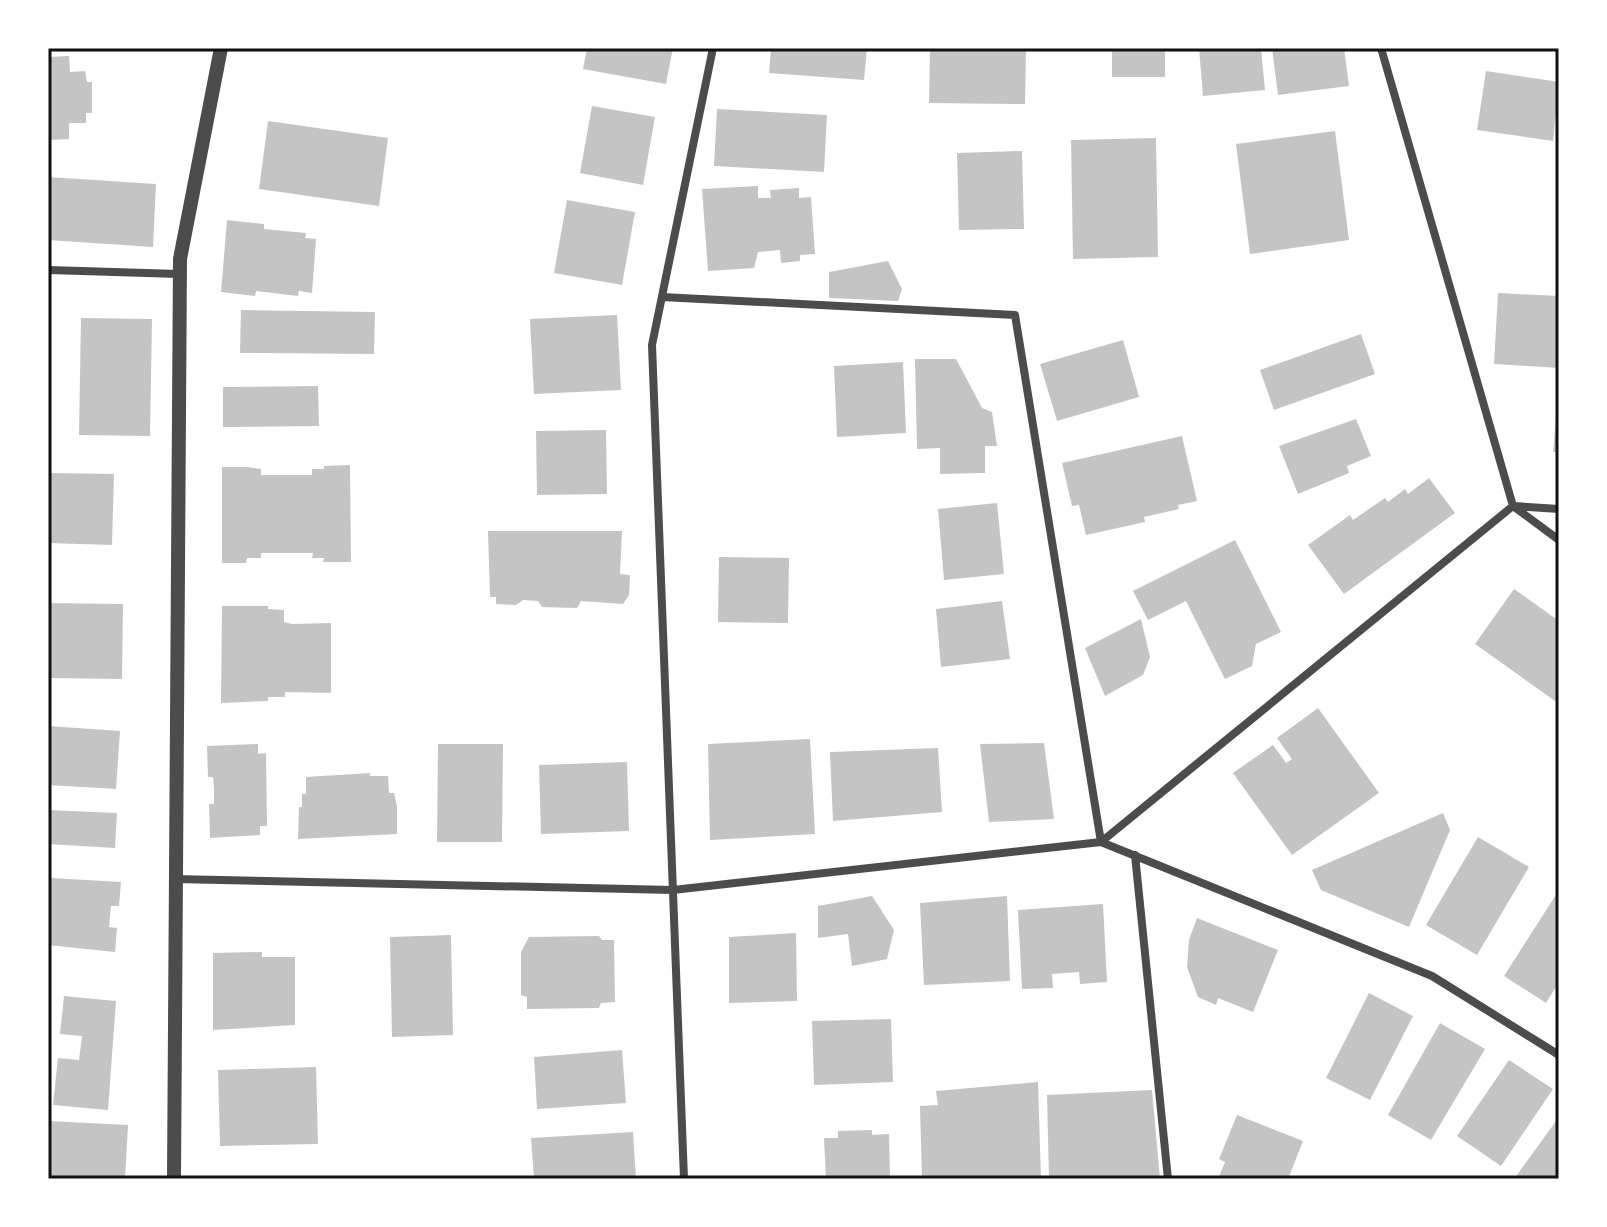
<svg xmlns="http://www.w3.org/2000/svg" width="1607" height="1227" font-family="'Open Sans',sans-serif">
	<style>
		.building { fill: #c4c4c4 }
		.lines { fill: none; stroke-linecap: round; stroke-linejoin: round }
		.minor { stroke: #4c4c4c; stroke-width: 8 }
		.tertiary { stroke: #4c4c4c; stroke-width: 14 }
		.neatline { fill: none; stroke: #111; stroke-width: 3 }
	</style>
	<rect width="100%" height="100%" fill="#fff"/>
	<path class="building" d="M587 48H673L666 84 583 69Z
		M771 48H867L864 80 769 73Z
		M930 48H1026L1025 104 929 103Z
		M1112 48H1165V77H1112Z
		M1199 48H1261L1265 90 1203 96Z
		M1272 48H1344L1349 86 1278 95Z
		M69 56 70 72 85 71 87 82H92V113H86V123H69V139L48 140V57Z
		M1486 71 1559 82 1553 141 1477 130Z
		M592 106 655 117 643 185 580 173Z
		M717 109 827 115 824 172 714 166Z
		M268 121 388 138 379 206 259 189Z
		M1335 131 1349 240 1250 254 1236 144Z
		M1156 138 1158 257 1073 259 1071 140Z
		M1022 151 1024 229 959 230 957 153Z
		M48 177 156 184 153 247 48 240Z
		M758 186V198H771L770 190 799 188V198L811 197 815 254 800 255V261L781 263 780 250 758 252 754 268 708 271 702 189Z
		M567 200 635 212 622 285 554 273Z
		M227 220 264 224V229L306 233 305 238 316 239 312 293 299 291 298 296 256 291 255 296 221 292Z
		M888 261 902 289 898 301 829 298V272Z
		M1498 293 1559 296V368L1494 364Z
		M241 310 375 312 374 354 240 353Z
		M617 315 621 390 534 394 530 319Z
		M81 318 152 319 150 436 79 435Z
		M1361 334 1375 374 1274 410 1260 370Z
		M1123 340 1139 397 1057 421 1040 364Z
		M915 359H956L982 408 992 412 997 446H985V473L940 474V448L917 449Z
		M903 362 906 433 837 437 834 366Z
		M318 386 319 426 223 427V387Z
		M1557 407H1559V452H1553Z
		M1356 419 1371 456 1347 466 1349 473 1298 494 1279 446Z
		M606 430 607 494 537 495 536 431Z
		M1182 436 1197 501 1178 505 1179 509 1144 517 1145 522 1086 535 1079 505 1072 506 1062 463Z
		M350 465 351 562H323L324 558H312L313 553H261V558H247L246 563H222V467H248L261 469V475H312V469H324V466Z
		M48 473 114 474 112 545 48 543Z
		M1429 478 1455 513 1344 594 1308 545 1350 515 1353 520 1385 498 1388 502 1405 489 1408 494Z
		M997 503 1004 574 944 580 938 509Z
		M488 531H622L620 574 630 575 629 595 623 604 581 601 577 608 542 607 538 601 523 600 516 605 496 604V597H490Z
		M1235 540 1281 632 1256 644 1252 666 1225 679 1186 601 1148 620 1133 591Z
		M719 557 789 558 788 623 718 622Z
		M1514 589 1559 621V696L1555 701 1475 644Z
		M1002 601 1010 659 941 667 936 609Z
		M48 603 123 604 122 679 48 678Z
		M222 606H268V609L284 610V622L292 624 331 623V693L285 692V697H268V701L221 703Z
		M1141 619 1150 657 1143 675 1105 696 1085 648Z
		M1318 708 1379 793 1292 855 1233 773 1273 745 1286 763 1292 759 1277 738Z
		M48 726 120 731 116 789 48 785Z
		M810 739 815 834 710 840 708 744Z
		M1044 743 1054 819 989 822 980 744Z
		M258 744V754L266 753 267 826H260V835L210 838 209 804H214V790L213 777H208L207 746Z
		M438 744H503L502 842H437Z
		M938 748 942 812 833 821 830 752Z
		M627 762 629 831 541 834 539 765Z
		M370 773V776H388L389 793H394L397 806V834L298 839 299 807H302V794H306V777Z
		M48 810 117 813 115 848 48 844Z
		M1443 813 1450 830 1409 927 1321 890 1312 870Z
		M1478 837 1529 867 1477 955 1426 925Z
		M51 878 121 882 119 906H111L109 927 117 928 115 952 48 945V881Z
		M1559 890V982L1546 1003 1504 976Z
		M872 896 894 930 887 959 852 966 848 934 818 938V906Z
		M1007 896 1010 981 924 985 920 903Z
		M1103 904 1107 982 1080 984 1079 972 1052 974 1053 988 1022 989 1018 910Z
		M1197 918 1278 950 1253 1012 1218 998 1216 1005 1198 997 1187 967 1189 940Z
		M796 933 797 1001 729 1003V937Z
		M451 935 453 1035 392 1037 390 937Z
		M599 936 602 940H614L615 1002 601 1003 599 1008 527 1009V997L521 995V952L529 937Z
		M262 952V957H295V1025L213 1030V953Z
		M1369 993 1413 1016 1370 1100 1326 1078Z
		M64 996 116 1001 108 1110 53 1105 58 1058 79 1060 82 1036 60 1034Z
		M891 1019 893 1082 814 1085 812 1021Z
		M1440 1023 1485 1049 1431 1140 1388 1115Z
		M622 1050 626 1103 537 1109 534 1057Z
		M1509 1060 1553 1089 1501 1166 1457 1136Z
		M316 1067 318 1144 220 1146 218 1070Z
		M1038 1082 1041 1179H922L920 1106 938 1105 936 1091Z
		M1152 1090 1160 1179H1049L1047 1095Z
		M1237 1115 1303 1141 1288 1179H1218L1225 1162 1219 1159Z
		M1559 1117V1179H1514Z
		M48 1121 128 1125 125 1179H48Z
		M872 1130V1135L889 1134 890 1179H826L824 1138H838V1131Z
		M633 1132 636 1179H534L531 1138Z"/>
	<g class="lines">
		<path class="minor" d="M1381 48 1513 506 1559 540
			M48 270 179 274
			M662 297 1015 315 1101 842
			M1101 842 1513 506 1559 509
			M1135 855 1168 1179
			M174 879 673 890 1101 842 1432 976 1559 1055
			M684 1179 652 345 713 48"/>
		<path class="tertiary" d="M174 1179 180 259 221 48"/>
	</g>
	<rect width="1607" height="1227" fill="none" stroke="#ffffff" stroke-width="100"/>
	<rect x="50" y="50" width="1507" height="1127" class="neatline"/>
</svg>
